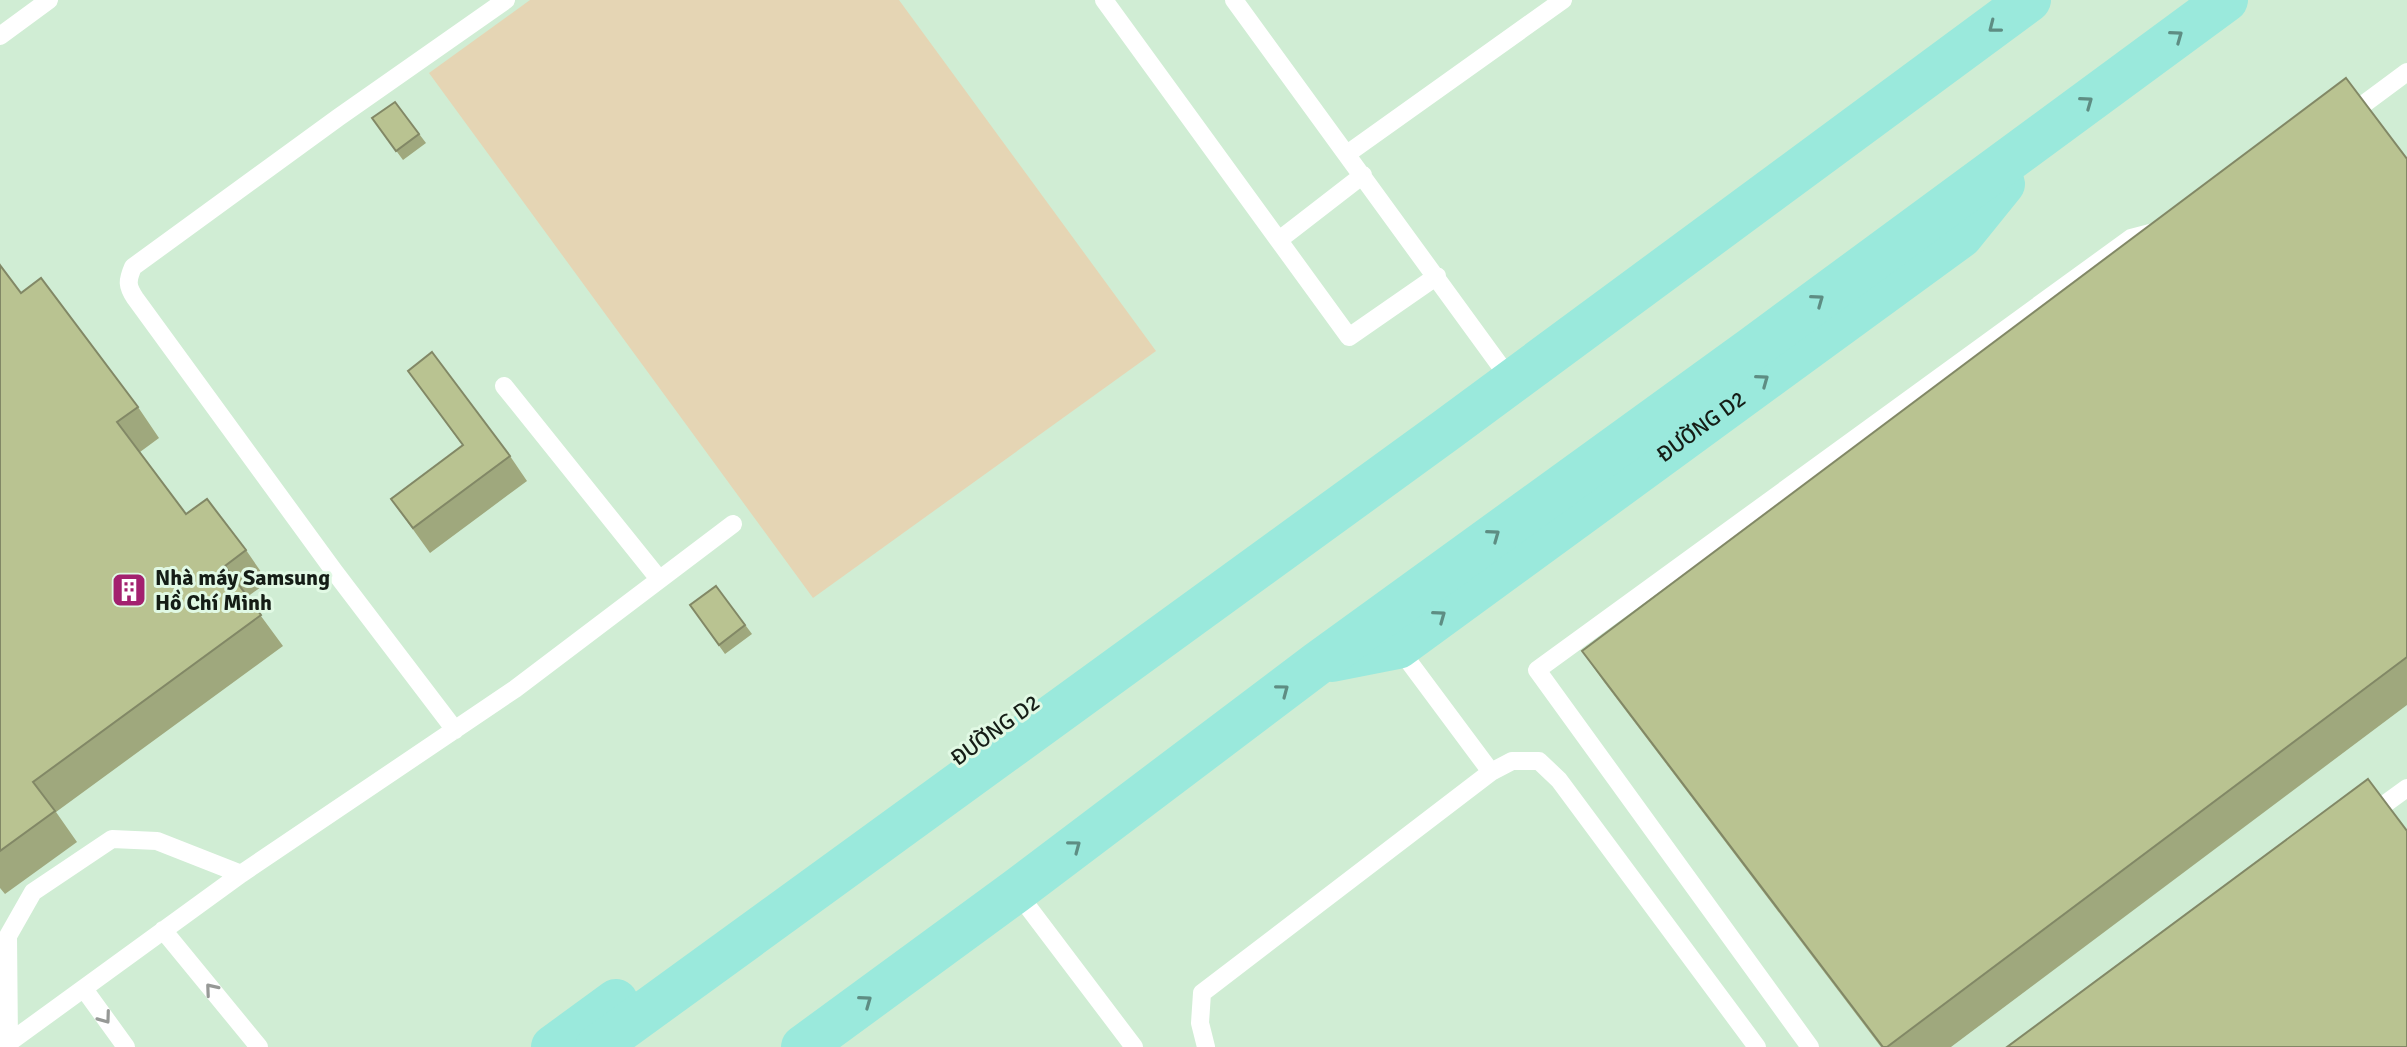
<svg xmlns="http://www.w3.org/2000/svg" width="2407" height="1047" font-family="Signika,sans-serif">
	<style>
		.built { fill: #d0edd4 }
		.green { fill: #e5d5b4 }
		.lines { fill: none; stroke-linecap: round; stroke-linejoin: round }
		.service { stroke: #fff; stroke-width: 18 }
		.primary { stroke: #9ae9dc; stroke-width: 44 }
		.wall { fill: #9fa87d }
		.building { fill: #b9c391; stroke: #828866; stroke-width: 2 }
		.oneway { stroke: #5e8d83 }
		.oneway2 { stroke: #969996 }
		.labels { text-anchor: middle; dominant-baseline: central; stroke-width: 6; stroke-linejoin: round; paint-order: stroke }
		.street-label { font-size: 22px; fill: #151d16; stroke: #e1f9e4 }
		.poi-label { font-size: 22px; font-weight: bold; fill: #151d16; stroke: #e1f9e4; text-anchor: start }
	</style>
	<rect width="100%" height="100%" fill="#e1f9e4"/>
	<path class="built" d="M0 0H2407V1047H0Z"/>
	<path class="green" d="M530 0H899L1156 351 813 598 429 73Z"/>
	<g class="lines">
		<path class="service" d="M1104 0 1349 337 1437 276
			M1234 0 1512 382
			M0 36 49 0
			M2345 118 2407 72
			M1347 154 1563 0
			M1279 240 1363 175
			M504 386 659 579
			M1398 647 1491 772 1512 761H1539L1559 780 1757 1047
			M455 730 334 571 135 298C127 286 127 281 133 267L339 117 506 0
			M2367 817 2407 788
			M1016 891 1134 1047
			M163 930 259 1047
			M84 989 126 1047
			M9 1043 8 936 33 892 112 839 157 841 241 874
			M3 1047 241 874 515 689 733 524
			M1206 1047 1200 1023 1202 993 1491 772
			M1810 1047 1537 670 2131 238 2154 232"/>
		<g class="primary">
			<path id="s1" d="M1332 660 1398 647 1961 236 2003 184"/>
			<path d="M553 1047 616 1001"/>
			<path d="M597 1047 1445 431 2029 0"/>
			<path d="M803 1047 1016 891 1318 663 1753 348 2226 0"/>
		</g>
	</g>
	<path class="wall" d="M395 102 426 143 403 160 372 118Z
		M2407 159V705L1951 1047H1881L1604 682 1582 651Z
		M0 265 21 293 138 407 159 438 140 452 186 514 246 550 268 582 247 597 283 646 56 812 77 842 5 894 0 888Z
		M408 371 510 456 527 481 430 553 391 499 463 446Z
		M716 586 752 634 725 654 690 605Z"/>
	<path class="building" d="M2346 78 2407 159V657L1887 1047H1883L1582 651Z
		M395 102 419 134 396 151 372 118Z
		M0 265 21 293 41 278 138 407 117 422 186 514 207 499 246 550 225 566 261 615 33 782 55 811 0 851Z
		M432 352 510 456 413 528 391 499 463 445 408 371Z
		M716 586 745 625 719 645 690 605Z
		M2368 779 2407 831V1047H2007Z"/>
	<defs><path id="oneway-chevron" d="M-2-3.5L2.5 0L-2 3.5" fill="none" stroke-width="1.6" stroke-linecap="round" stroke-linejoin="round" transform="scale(2)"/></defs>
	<g class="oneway">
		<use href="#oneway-chevron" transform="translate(1994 27) rotate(142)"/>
		<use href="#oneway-chevron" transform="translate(2177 36) rotate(-36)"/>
		<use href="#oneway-chevron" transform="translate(2087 102) rotate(-36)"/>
		<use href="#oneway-chevron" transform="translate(1818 300) rotate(-36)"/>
		<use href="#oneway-chevron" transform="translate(1763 380) rotate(-36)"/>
		<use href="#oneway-chevron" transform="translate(1494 535) rotate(-36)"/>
		<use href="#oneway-chevron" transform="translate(1440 616) rotate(-36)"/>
		<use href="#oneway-chevron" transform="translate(1283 690) rotate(-37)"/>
		<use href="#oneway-chevron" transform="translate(1075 846) rotate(-37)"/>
		<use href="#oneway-chevron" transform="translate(866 1001) rotate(-36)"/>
	</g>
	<g class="oneway2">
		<use href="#oneway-chevron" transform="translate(211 989) rotate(-130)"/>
		<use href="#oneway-chevron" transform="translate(105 1018) rotate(54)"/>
	</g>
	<defs>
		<symbol id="building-square" viewBox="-11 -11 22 22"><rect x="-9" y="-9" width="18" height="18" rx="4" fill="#a3216f" stroke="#e1f9e4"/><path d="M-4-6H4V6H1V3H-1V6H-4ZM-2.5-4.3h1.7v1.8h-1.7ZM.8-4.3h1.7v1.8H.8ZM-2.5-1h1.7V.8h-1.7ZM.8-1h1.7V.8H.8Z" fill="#fff"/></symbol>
	</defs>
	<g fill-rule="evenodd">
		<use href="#building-square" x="109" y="570" width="40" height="40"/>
	</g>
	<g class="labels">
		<g class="street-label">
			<text stroke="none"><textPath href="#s1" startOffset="442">ĐƯỜNG D2</textPath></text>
			<text transform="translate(995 730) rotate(-36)">ĐƯỜNG D2</text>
		</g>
		<g class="poi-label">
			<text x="155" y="577">Nhà máy Samsung<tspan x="155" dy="25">Hồ Chí Minh</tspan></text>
		</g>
	</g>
</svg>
